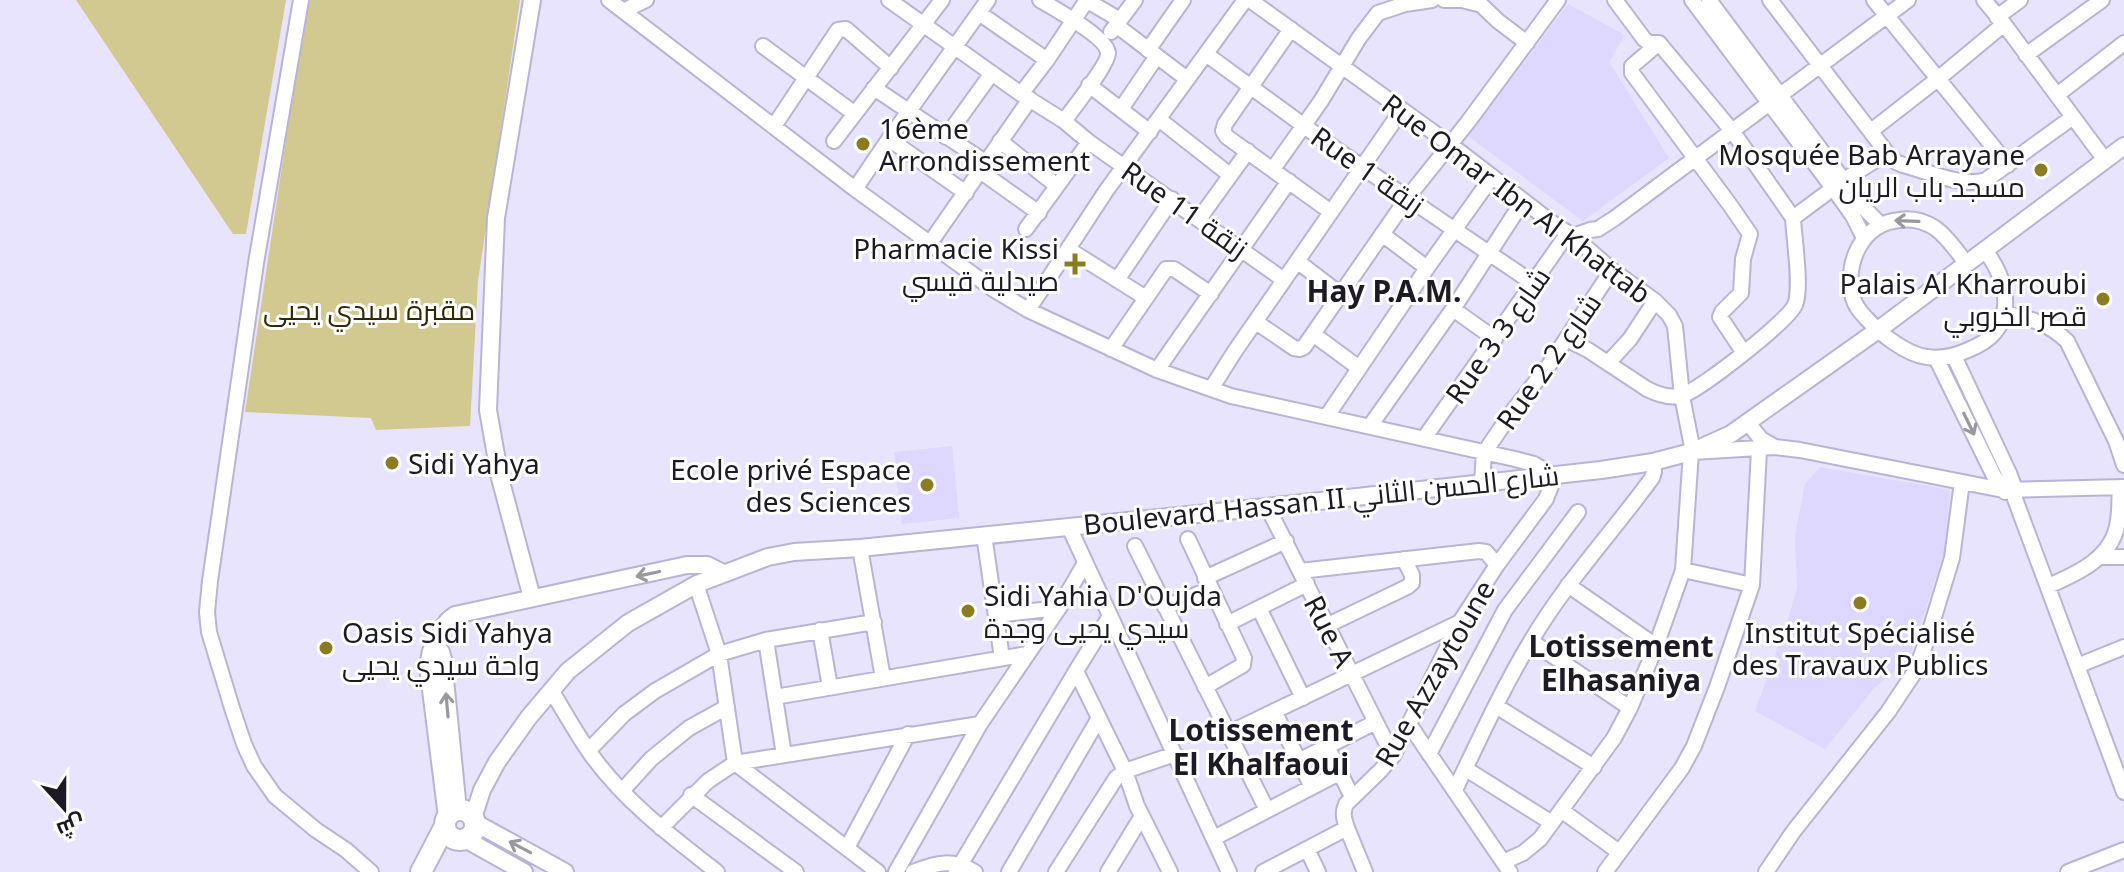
<svg xmlns="http://www.w3.org/2000/svg" width="2124" height="872" font-family="'Noto Sans',Cairo,sans-serif">
	<style>
		.built { fill: #ded7ff }
		.green { fill: #d2c991 }
		.lines { fill: none; stroke-linecap: round; stroke-linejoin: round }
		.minor-casing { stroke: #b9b4d3; stroke-width: 18 }
		.major-casing { stroke: #b9b4d3; stroke-width: 20 }
		.highway-casing { stroke: #b9b4d3; stroke-width: 24 }
		.minor { stroke: #fff; stroke-width: 14 }
		.major { stroke: #fff; stroke-width: 16 }
		.highway { stroke: #fff; stroke-width: 20 }
		.oneway { stroke: #99989d }
		.poi-dot { fill: #8b7c22; stroke: #fff; stroke-width: 3 }
		.labels { text-anchor: middle; dominant-baseline: central; stroke-width: 6; stroke-linejoin: round; paint-order: stroke }
		.poi-label { font-size: 28px; fill: #1d1a26; stroke: #fff; text-anchor: start }
		.street-label { font-size: 28px; fill: #1d1a26; stroke: #fff }
		.park-label { font-size: 28px; fill: #302a04; stroke: #fff }
		.neighbourhood-label { font-size: 30px; font-weight: bold; fill: #1d1a26; stroke: #fff }
	</style>
	<rect width="100%" height="100%" fill="#e8e4fe"/>
	<path class="built" d="M1568 4 1625 35 1609 62 1669 158 1583 221 1468 136Z
		M952 446 959 518 902 524 894 452Z
		M1820 467 1950 490 1944 553 1909 659 1875 687 1825 749 1755 711 1788 620 1797 587 1795 535 1805 484Z"/>
	<path class="green" d="M76 0H286L246 234H233Z
		M307 0H520L478 281 470 426 376 430 371 418 245 412Z"/>
	<g class="lines">
		<defs>
			<path id="minor" d="M301 0 256 263 210 581 207 612 209 632 232 708 244 744 254 766 275 796 316 830 346 850 371 872
				M609 0 855 189 993 289 1028 310 1157 370 1231 396 1515 459 1534 464 1551 474V486L1546 499 1497 565 1460 622 1393 756 1381 770 1346 804C1342 813 1344 819 1347 828L1263 872
				M889 0 1021 94 1064 121 1089 142 1284 280
				M1040 0C1053 8 1107 37 1108 53 1109 63 1072 110 1064 121
				M1086 0 1120 20
				M1250 0 1451 145 1555 225 1573 236 1612 270 1655 301 1669 315 1675 326 1682 396 1693 452 1775 447 1800 450 2003 490 2124 487
				M1444 0H1462L1478 4
				M1476 0 1498 21 1527 43
				M1615 0 1644 39 1649 43H1659L1733 132 1793 218
				M1692 0 1833 188 1853 216 1864 238
				M1709 0 1865 209 1880 224
				M1770 0 1887 153 1896 162 1903 165C1926 171 1964 188 1986 180L2073 117
				M1874 0 2008 165
				M1984 0 2004 24 2105 160
				M623 11 646 0
				M979 13 1047 60
				M1997 17 2020 0
				M1116 25 1187 79
				M1291 29 1225 124 1223 131 1227 137 1331 212
				M1111 32 1135 0
				M1659 43 1632 66V73L1730 205 1750 234 1743 259 1741 293 1722 312 1720 317 1744 353
				M763 46 855 114
				M1148 50 1183 0
				M1206 54 1337 150 1533 283
				M2026 55 2102 0
				M1089 85 1150 132
				M874 88 985 162
				M1021 94 1047 60 1087 0
				M2057 95 2124 43
				M1121 109 1157 56
				M1160 120 1230 175
				M774 126 838 30 846 29 891 68
				M1871 131 1939 78 2004 24
				M946 137 992 73
				M889 139 966 193
				M834 141 942 0
				M1000 141 1057 186
				M1273 169 1321 101 1359 38 1378 13 1405 4 1432 0
				M980 171 1039 213
				M855 189 889 139 988 0
				M1793 218 1844 180 1887 153
				M1199 219 1248 151
				M1026 229 1089 142
				M1382 234 1427 268
				M1573 236 1590 230 1598 229 1615 218 1908 0
				M930 243 1030 99
				M1068 249 1146 298
				M1297 261 1340 294
				M1967 264C1957 252 1948 237 1935 228 1924 221 1912 218 1900 220 1862 223 1844 263 1853 298 1855 305 1861 313 1866 318 1879 333 1907 355 1927 357 1941 359 1955 356 1968 350 2017 331 2012 287 1985 250
				M1117 280 1172 199
				M1453 309 1495 339
				M1028 310 1106 191 1245 0
				M2004 313C2030 318 2048 323 2067 341L2116 441 2124 465
				M1256 322 1294 348 1300 349 1304 347 1408 197 1468 122 1558 0
				M1313 334 1359 368
				M1566 339 1588 350 1647 389C1657 394 1672 399 1683 395 1701 389 1787 322 1795 305 1802 288 1794 239 1793 218
				M1111 349 1166 269H1174L1211 294
				M1954 356 2009 473 2015 489V499L2124 792
				M1936 358 1994 476 2005 492
				M1608 363 1630 339 1655 301
				M1157 370 1289 181
				M1211 389 1235 351 1401 111
				M1327 416 1427 268 1492 177
				M1748 423 1761 439 1775 447
				M1370 426 1453 309 1523 201
				M1425 437 1568 233
				M1482 482 1484 453 1512 412 1549 365 1612 270
				M1267 506 1393 756
				M1069 527 1229 872
				M984 535 1002 658
				M1188 539 1244 658 1243 665 1205 687
				M1135 546 1267 810
				M860 548 883 678
				M2100 557H2124
				M1683 570 1752 585
				M1300 571 1479 551 1486 552 1497 565
				M1205 578 1286 541
				M696 584 719 654 735 763 878 872
				M1568 585 1656 646
				M2048 586C2079 573 2114 557 2118 520 2120 509 2119 498 2120 488
				M1165 607 1211 589
				M1259 608 1303 698
				M996 615 1059 608
				M1110 616 1076 671 1125 771 1175 754
				M1227 624 1307 584
				M1328 625 1407 587 1412 583V575L1404 559
				M820 630 830 687
				M766 640 784 755
				M1531 641 1630 708
				M2077 666 2124 647
				M551 690C564 711 576 733 590 753 624 801 672 837 717 872
				M775 697 1027 654
				M1496 706 1594 767
				M1274 711 1312 787
				M1409 724 1510 872
				M1229 733 1460 622
				M1327 746 1352 797
				M589 750 624 714 655 691 719 654 766 640 874 622
				M1429 754 1505 610 1578 512
				M1298 761 1376 722
				M1466 769 1552 823
				M1455 790C1479 740 1502 689 1531 641 1565 583 1612 533 1652 478L1654 472 1653 462
				M622 791 651 759 689 728 727 707
				M691 795 796 872
				M1561 810 1619 852
				M661 828 708 781 735 763 980 724
				M1347 828 1365 872
				M1214 838 1341 772
				M847 848 908 734
				M1307 849 1318 872
				M1503 862 1523 853 1540 839 1614 738 1630 708 1656 646 1683 570 1691 452
				M896 872 980 724 1059 608 1085 563
				M913 872C938 862 952 859 975 872
				M956 872 1076 671
				M1009 872 1099 718
				M1056 872 1116 778 1125 771 1137 806 1170 872
				M1108 872 1142 816
				M1605 872 1682 768 1694 746 1717 687 1752 585 1759 450
				M1766 872 1793 832 1888 712 1916 670 1928 637 1952 558 1962 482
				M2068 872 2124 850"/>
			<path id="major" d="M532 0 496 218 488 410 500 478 532 598
				M437 649 441 652 443 659 458 810
				M447 817 428 666 431 651 437 649C439 635 442 623 455 615L687 565H707L723 573
				M473 818 482 790 497 762 529 717 568 671 628 623 697 584 768 557 794 552 860 548 1247 509 1601 470 1653 462 1691 452 1731 434 1878 330 2124 146
				M474 822 565 872
				M465 839 524 872"/>
			<path id="highway" d="M445 825a15 15 0 1 1 30 0a15 15 0 1 1-30 0Z
				M421 872 445 826"/>
		</defs>
		<use href="#minor" class="minor-casing"/>
		<use href="#major" class="major-casing"/>
		<use href="#highway" class="highway-casing"/>
		<use href="#minor" class="minor"/>
		<use href="#major" class="major"/>
		<use href="#highway" class="highway"/>
	</g>
	<defs><path id="oneway-shaft" d="M-6 0H5M1.5-3L5.5 0L1.5 3" fill="none" stroke-width="1.6" stroke-linecap="round" stroke-linejoin="round" transform="scale(2)"/></defs>
	<g class="oneway">
		<use href="#oneway-shaft" transform="translate(1907 221) rotate(-178)"/>
		<use href="#oneway-shaft" transform="translate(1969 424) rotate(64)"/>
		<use href="#oneway-shaft" transform="translate(648 574) rotate(168)"/>
		<use href="#oneway-shaft" transform="translate(447 705) rotate(-95)"/>
		<use href="#oneway-shaft" transform="translate(520 847) rotate(-152)"/>
	</g>
	<g class="poi-dot">
		<circle cx="863" cy="144" r="8"/>
		<circle cx="2041" cy="170" r="8"/>
		<path d="M1071 252h8v8h8v8h-8v8h-8v-8h-8v-8h8z"/>
		<circle cx="2103" cy="299" r="8"/>
		<circle cx="392" cy="463" r="8"/>
		<circle cx="927" cy="485" r="8"/>
		<circle cx="1860" cy="603" r="8"/>
		<circle cx="968" cy="611" r="8"/>
		<circle cx="326" cy="648" r="8"/>
	</g>
	<g class="labels">
		<g class="poi-label">
			<text x="879" y="128">16ème<tspan x="879" dy="32">Arrondissement</tspan></text>
			<text x="2025" y="154" text-anchor="end">Mosquée Bab Arrayane<tspan x="2025" dy="32">مسجد باب الريان</tspan></text>
			<text x="1059" y="248" text-anchor="end">Pharmacie Kissi<tspan x="1059" dy="32">صيدلية قيسي</tspan></text>
			<text x="2087" y="283" text-anchor="end">Palais Al Kharroubi<tspan x="2087" dy="32">قصر الخروبي</tspan></text>
			<text x="408" y="463">Sidi Yahya</text>
			<text x="911" y="469" text-anchor="end">Ecole privé Espace<tspan x="911" dy="32">des Sciences</tspan></text>
			<text x="984" y="595">Sidi Yahia D'Oujda<tspan x="984" dy="32">سيدي يحيى وجدة</tspan></text>
			<text x="342" y="632">Oasis Sidi Yahya<tspan x="342" dy="32">واحة سيدي يحيى</tspan></text>
			<text x="1860" y="632" text-anchor="middle">Institut Spécialisé<tspan x="1860" dy="32">des Travaux Publics</tspan></text>
		</g>
		<g class="street-label">
			<text transform="translate(1368 170) rotate(35)">Rue 1 زنقة</text>
			<text transform="translate(1517 198) rotate(37)">Rue Omar Ibn Al Khattab</text>
			<text transform="translate(1185 209) rotate(35)">Rue 11 زنقة</text>
			<text transform="translate(1497 335) rotate(-55)">Rue 3 شارع 3</text>
			<text transform="translate(1548 361) rotate(-55)">Rue 2 شارع 2</text>
			<text transform="translate(1321 499) rotate(-6)">Boulevard Hassan II شارع الحسن الثاني</text>
			<text transform="translate(1330 631) rotate(63)">Rue A</text>
			<text transform="translate(1434 673) rotate(-60)">Rue Azzaytoune</text>
		</g>
		<g class="park-label">
			<text x="369" y="309">مقبرة سيدي يحيى</text>
		</g>
		<g class="neighbourhood-label">
			<text x="1384" y="290">Hay P.A.M.</text>
			<text x="1621" y="645">Lotissement<tspan x="1621" dy="34">Elhasaniya</tspan></text>
			<text x="1261" y="729">Lotissement<tspan x="1261" dy="34">El Khalfaoui</tspan></text>
		</g>
	</g>
	<g transform="translate(64 808) rotate(159)" stroke="#ffffff" stroke-width="6" paint-order="stroke">
	<path d="M0-6L14 30L0 20L-14 30Z" fill="#1d1a26"/>
	<text y="-12" font-size="22" font-weight="bold" text-anchor="middle" fill="#1d1a26">ش</text>
	</g>
</svg>
